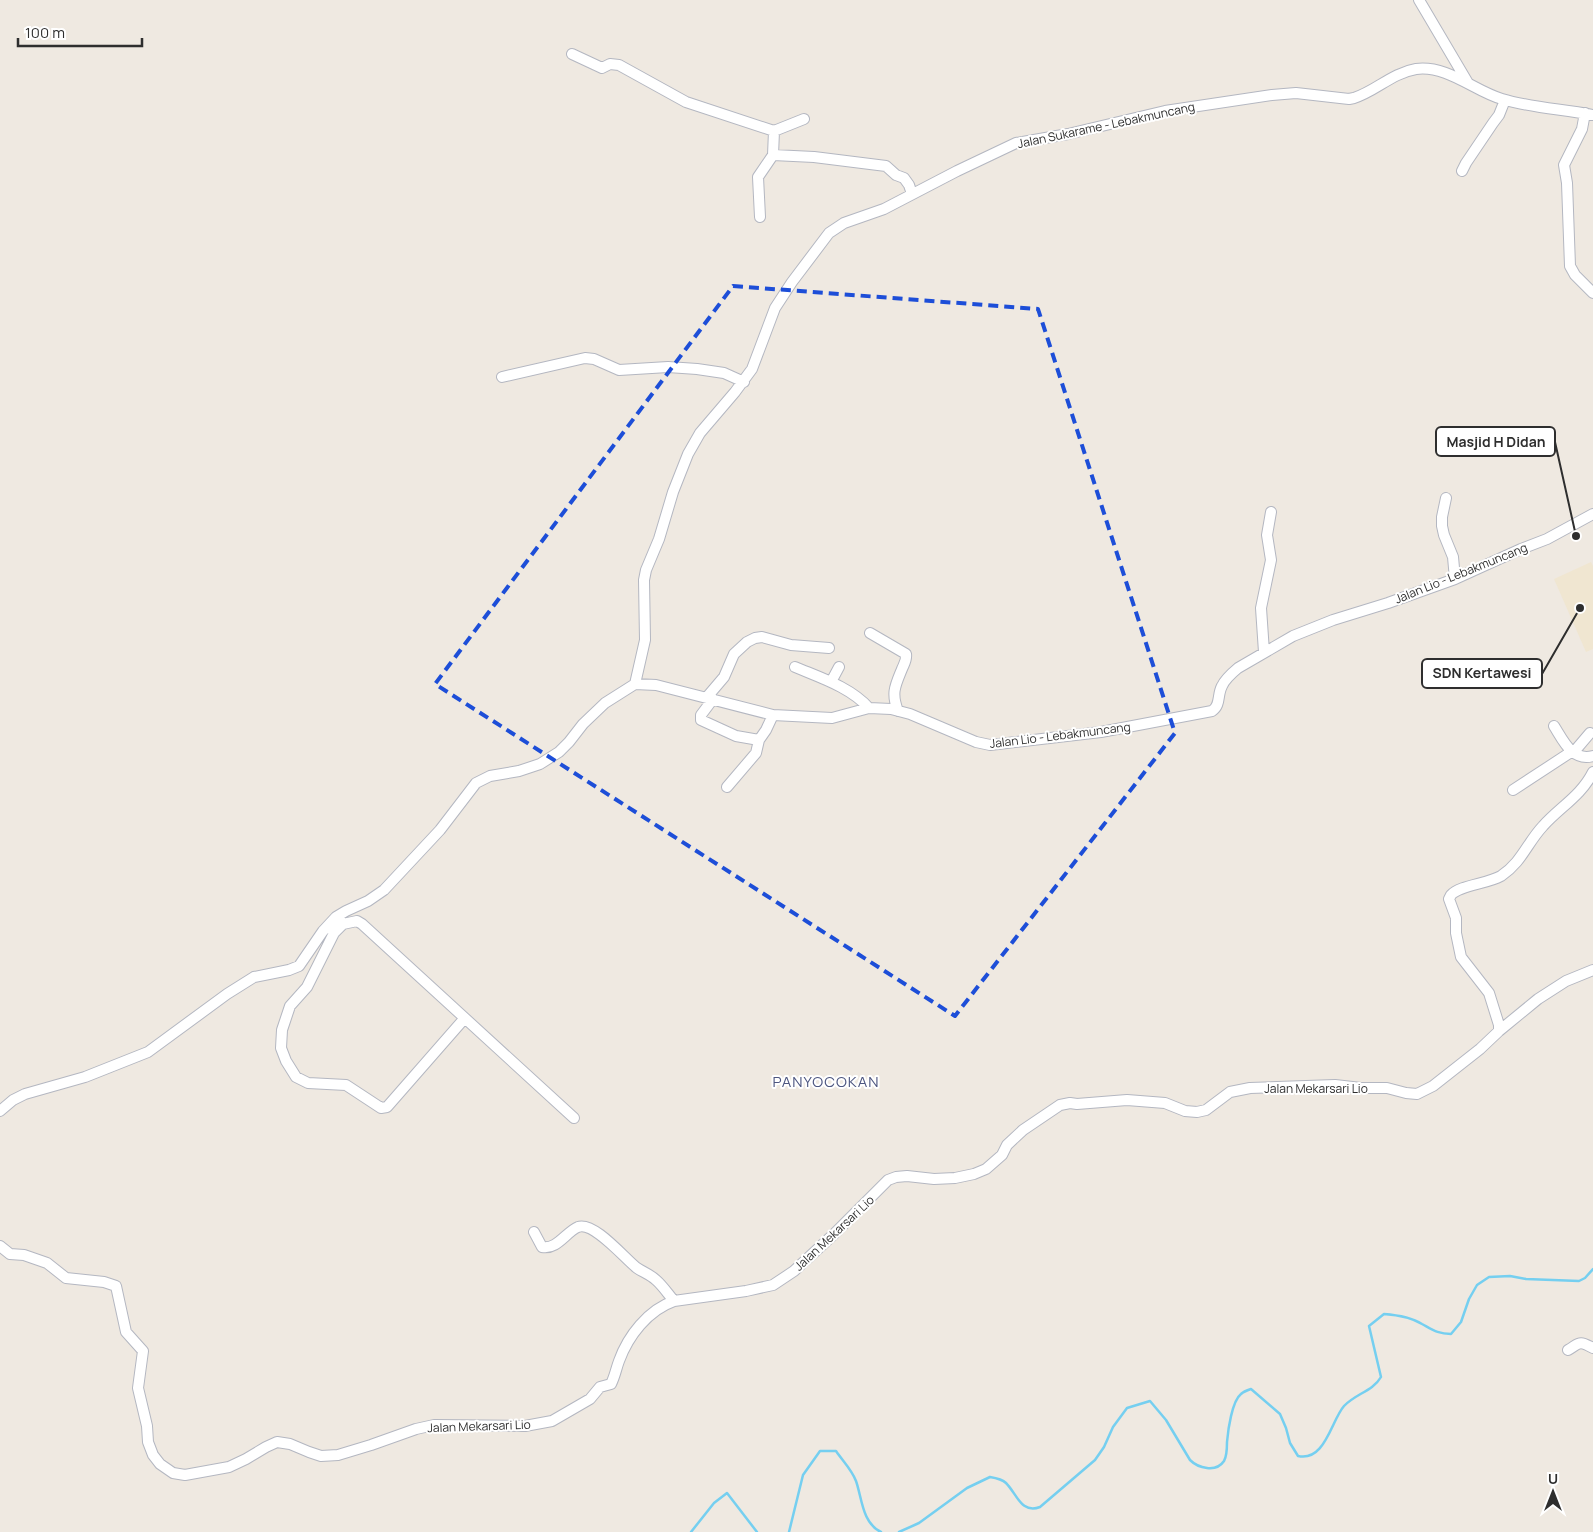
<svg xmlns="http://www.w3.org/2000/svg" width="1593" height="1532" font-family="Manrope,sans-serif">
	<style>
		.education { fill: #f0e6d1 }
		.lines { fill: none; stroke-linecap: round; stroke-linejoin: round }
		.stream { stroke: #75cff0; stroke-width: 2.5 }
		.minor-casing { stroke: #b4b7c1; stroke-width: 12 }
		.minor { stroke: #fff; stroke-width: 10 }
		.marked { fill: none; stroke: #1d4ed8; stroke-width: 4; stroke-dasharray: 10 6; stroke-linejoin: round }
		.labels { text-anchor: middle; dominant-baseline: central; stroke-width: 4; stroke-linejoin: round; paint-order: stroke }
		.street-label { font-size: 12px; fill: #2e2e2e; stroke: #fff }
		.quarter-label { font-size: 15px; letter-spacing: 1px; fill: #4d5680; stroke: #fff }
		.leader { fill: none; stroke: #2e2e2e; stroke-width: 2 }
		.callout-dot { fill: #2e2e2e; stroke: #fff; stroke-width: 2 }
		.callout { fill: #fff; stroke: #2e2e2e; stroke-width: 2 }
		.callout-label { font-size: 14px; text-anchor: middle; font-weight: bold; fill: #2e2e2e }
	</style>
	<rect width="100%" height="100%" fill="#efe9e1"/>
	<path class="education" d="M1591 562 1593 566V649L1586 652 1554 579Z"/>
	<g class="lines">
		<path class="stream" d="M691 1532 714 1503 727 1493 757 1532
			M789 1532 803 1475 820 1451H836C842 1460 852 1470 856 1481 862 1498 862 1523 881 1532
			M899 1532 919 1523 967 1488 990 1477C996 1478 1002 1479 1006 1483 1017 1494 1021 1514 1040 1507L1095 1460 1104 1447 1113 1427 1127 1408 1150 1401 1166 1420 1190 1460C1198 1468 1216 1473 1224 1461 1227 1456 1227 1448 1227 1442 1228 1430 1232 1401 1241 1394 1243 1392 1248 1390 1251 1389L1280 1414 1286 1428 1290 1443 1298 1456C1325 1462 1331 1421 1344 1406 1355 1394 1373 1391 1381 1377L1369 1326 1384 1314C1397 1315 1411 1317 1422 1324 1433 1330 1438 1334 1451 1334L1461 1322 1469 1299 1477 1285 1489 1277 1510 1276 1526 1279 1579 1281 1585 1278 1593 1269"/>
		<defs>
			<path id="minor" d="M1419 0 1468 83
				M572 54 602 68 610 64 619 65 686 102 774 131 773 155 814 157 886 166 896 175 904 178 909 185 912 194
				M1585 113 1582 129 1564 165 1567 183 1570 266 1575 275 1593 293
				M774 131 804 119
				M1462 171 1466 163 1493 123 1499 115 1505 100
				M760 217 758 177 773 155
				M502 377 585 358 594 359 619 370 668 367 697 369 724 373 744 382
				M1446 498 1442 517V526L1444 535 1453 557 1455 579
				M870 633 906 654C907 660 904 664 902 669 895 686 891 693 898 711
				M1264 652 1261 608 1271 560 1267 535 1271 512
				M795 667C821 678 850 687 869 708
				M831 682 839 667
				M635 684 645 640 644 580 646 570 659 539 673 492 688 454 700 433 735 392 752 369 775 308 792 282 829 233 844 223 884 209 957 171 1016 143 1068 134 1165 111 1272 95 1296 93 1349 99 1354 98C1376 91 1392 73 1416 69 1448 65 1474 91 1502 99 1532 108 1563 109 1593 115
				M707 697 724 677 734 654 747 642 755 638 762 637 791 645 829 648
				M713 699 701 715V720L736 736 759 740 766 730 773 715
				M1554 726C1563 740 1572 762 1593 756
				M1573 753 1590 733
				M727 787 756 753 759 740
				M1513 790 1571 752
				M336 917 343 924 334 933 307 987 290 1006 282 1030 281 1048 286 1061 296 1077 308 1083 346 1085 381 1108 387 1107 464 1019
				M343 924 357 921 362 924 574 1118
				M1499 1031 1538 999 1566 981 1593 970
				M0 1111 13 1100 25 1094 85 1077 148 1052 227 994 254 977 289 970 299 966 323 931 336 917 346 911 368 901 384 890 440 830 476 783 490 776 519 771 540 764 559 752 569 742 583 724 605 703 635 684 656 685 773 715 832 718 869 708 891 709 910 714 976 742 990 745 1101 732 1212 711C1221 705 1217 695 1222 686 1225 679 1232 673 1238 668L1293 636 1333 620 1388 603 1455 579 1521 549 1547 539 1593 514
				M534 1232 542 1247C557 1250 566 1232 578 1227 594 1221 625 1259 637 1268 643 1272 651 1275 656 1280 663 1286 668 1294 674 1301
				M0 1246 10 1254 24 1255 47 1263 66 1278 104 1282 116 1286 126 1332 143 1351 138 1388 147 1426 148 1442 153 1455 160 1464 173 1473 185 1475 229 1467 246 1459 266 1447 277 1442 290 1444 309 1452 321 1456 338 1455 371 1445 416 1429 434 1425 525 1426 552 1421 590 1399 600 1387 611 1384C615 1376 616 1369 619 1361 628 1336 648 1310 674 1301L746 1291 773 1285 794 1271 834 1234 888 1180 896 1177 907 1176 934 1179 955 1178 974 1174 986 1169 1002 1155 1007 1145 1023 1130 1060 1105 1070 1103 1077 1104 1127 1100 1165 1103 1185 1111 1197 1112 1206 1110 1230 1092 1250 1088 1335 1085 1361 1088H1387L1406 1093 1417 1094 1433 1086 1480 1049 1499 1031V1025L1489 993 1461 957 1456 933V918L1449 899 1451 895C1460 885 1487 884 1501 876 1522 862 1527 843 1543 826 1560 807 1581 796 1593 772
				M1568 1350C1580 1343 1578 1340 1593 1348"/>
		</defs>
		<use href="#minor" class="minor-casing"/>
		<use href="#minor" class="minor"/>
	</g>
	<path class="marked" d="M733 286 1038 309 1175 733 955 1016 435 684Z"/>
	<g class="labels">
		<g class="street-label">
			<text transform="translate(1106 125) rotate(-12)">Jalan Sukarame - Lebakmuncang</text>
			<text transform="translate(1461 573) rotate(-22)">Jalan Lio - Lebakmuncang</text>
			<text transform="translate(1060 735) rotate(-7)">Jalan Lio - Lebakmuncang</text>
			<text x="1316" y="1088">Jalan Mekarsari Lio</text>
			<text transform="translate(834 1233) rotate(-43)">Jalan Mekarsari Lio</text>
			<text transform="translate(479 1426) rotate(-2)">Jalan Mekarsari Lio</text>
		</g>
		<g class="quarter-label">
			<text x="826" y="1081">PANYOCOKAN</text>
		</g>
	</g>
	<path class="leader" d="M1576 536L1555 442M1580 608L1542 674"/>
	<g class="callout-dot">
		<circle cx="1576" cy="536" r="5"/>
		<circle cx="1580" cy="608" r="5"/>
	</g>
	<g class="callout">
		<rect x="1436" y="427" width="119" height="29" rx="5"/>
		<rect x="1422" y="659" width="120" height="29" rx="5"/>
	</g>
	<g class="callout-label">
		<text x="1496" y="447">Masjid H Didan</text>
		<text x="1482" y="678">SDN Kertawesi</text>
	</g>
	<g transform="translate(1553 1492)" stroke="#ffffff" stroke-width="4" paint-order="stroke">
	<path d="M0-4L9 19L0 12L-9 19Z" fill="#2e2e2e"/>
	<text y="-8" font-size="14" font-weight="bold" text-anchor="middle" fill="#2e2e2e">U</text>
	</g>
	<path d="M18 38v8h124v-8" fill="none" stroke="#2e2e2e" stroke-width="2.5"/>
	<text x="25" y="38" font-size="15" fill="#2e2e2e" stroke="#ffffff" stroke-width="4" paint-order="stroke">100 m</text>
</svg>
